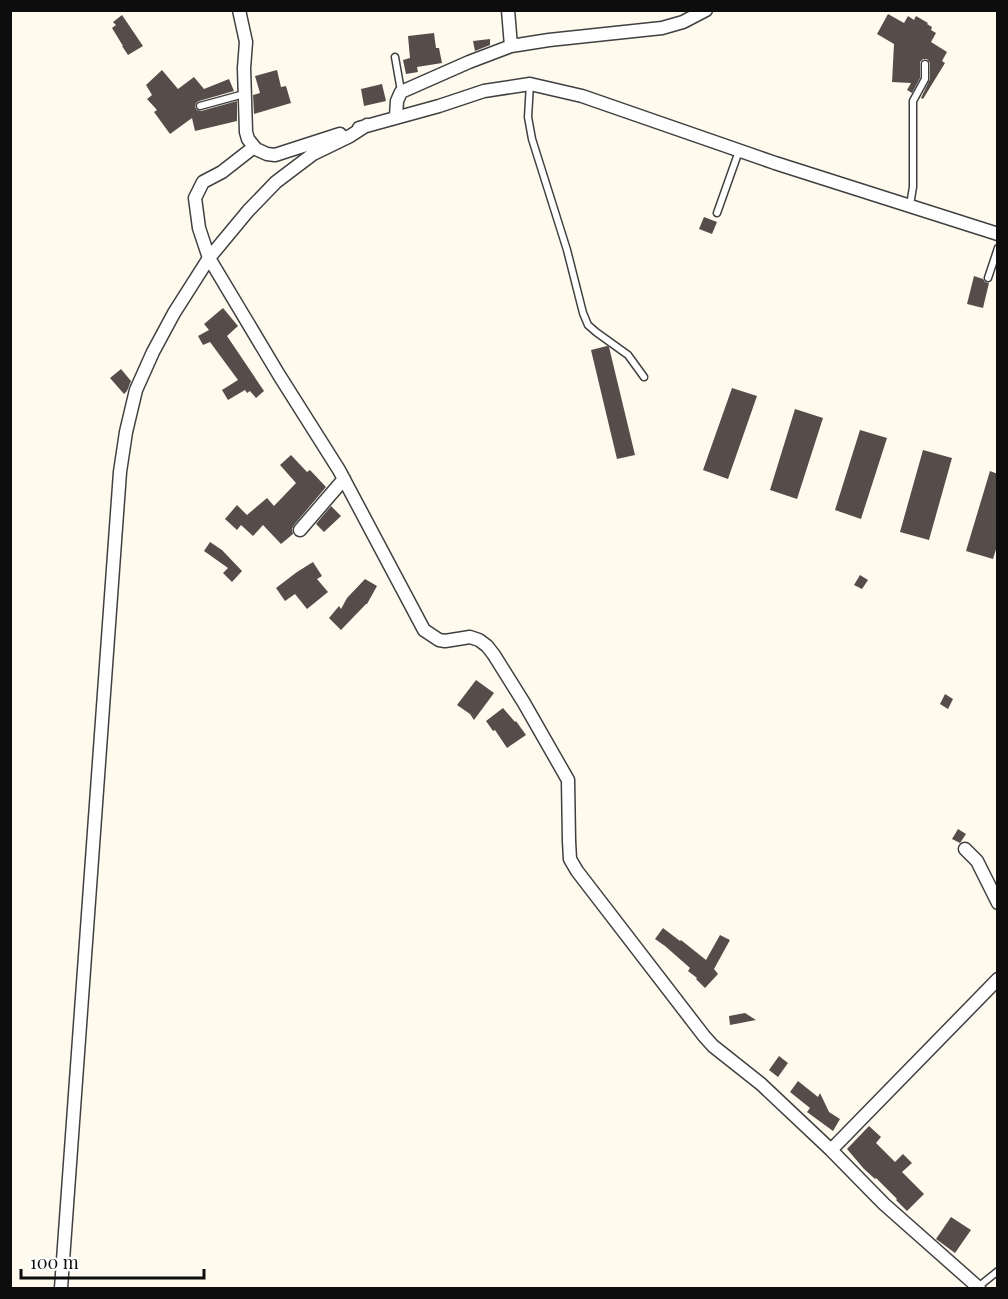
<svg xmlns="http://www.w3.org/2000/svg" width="1008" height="1299" font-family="'Playfair Display',serif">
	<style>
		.building { fill: #564d4a }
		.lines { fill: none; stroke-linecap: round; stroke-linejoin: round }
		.lane-casing { stroke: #404040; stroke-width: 9 }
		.street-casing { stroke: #404040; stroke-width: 15 }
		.lane { stroke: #fff; stroke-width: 6 }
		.street { stroke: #fff; stroke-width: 12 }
	</style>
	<rect width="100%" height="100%" fill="#fffaee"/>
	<path class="building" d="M888 14 904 23 908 16 914 20 916 16 928 23 927 24 932 27 931 30 936 33 931 42 947 52 942 61 945 63 923 99 921 98 930 79V63L927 59H923L920 62V78L912 93 907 90 911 83 892 82 894 44 877 34Z
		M122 15 143 46 128 55 122 46H123L112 28 116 25 113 22Z
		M434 33 436 48H439L442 63 417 67 418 72 406 74 403 60 410 58 408 36Z
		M490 39V45L475 51 473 41Z
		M162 70 178 89 194 77 204 89 229 79 234 91 199 101 196 103 195 107 197 110 201 111 237 101V121L195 131 192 118 170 134 154 112 157 110 147 99 152 95 146 85Z
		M277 70 281 87 286 86 291 103 254 114 253 95 260 93 255 76Z
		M382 84 386 101 364 106 361 89Z
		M704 217 717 222 712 234 699 229Z
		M974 276 983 279 985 282 989 283 983 308 967 304Z
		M223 308 238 326 227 336 264 391 256 398 250 391 247 393 245 390 228 400 222 390 238 380 210 342 203 345 198 336 209 330 204 324Z
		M607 346 609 347 635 455 617 459 591 350Z
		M121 369 131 381 127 391 124 394 110 378Z
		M732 388 757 396 728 479 703 470Z
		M795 409 823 418 797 499 770 490Z
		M860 430 887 438 861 519 835 510Z
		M923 450 952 458 929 540 900 532Z
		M291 455 307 472 310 470 326 487 294 525 292 529 293 534 281 544 263 525 253 536 241 525 237 530 225 519 237 505 247 515 267 498 274 506 296 483 280 465Z
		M990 471 998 474V543L993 559 966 551Z
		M331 506 341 516 324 532 316 524Z
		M210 542 222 550 242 571 232 582 223 573 228 568 204 551Z
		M313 562 322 576 317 579 328 592 307 609 295 594 285 601 276 588 297 572Z
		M860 575 868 580 862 589 854 585Z
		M365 579 377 586 367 604H366L341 630 329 618 339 606 341 609 347 598Z
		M476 680 494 693 474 720 470 714 457 705Z
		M945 694 953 699 948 709 940 704Z
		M503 708 515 722 516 721 526 735 507 748 495 730 493 731 486 721Z
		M958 829 966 834 960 843 952 839Z
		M663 928 680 941 681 940 706 960 720 935 730 940 714 969 718 974 705 988 696 979 697 978 688 971 690 968 665 946 655 939Z
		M745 1013 756 1020 730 1025 729 1016Z
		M779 1056 788 1063 778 1077 769 1070Z
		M798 1081 818 1097 820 1093 829 1112 840 1119 833 1131 807 1112 810 1108 790 1092Z
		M869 1126 881 1137 876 1143 895 1162 903 1154 912 1163 902 1172 924 1194 907 1211 896 1200 897 1199 876 1178 875 1179 864 1169 847 1149Z
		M951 1217 971 1230 955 1253 936 1239Z"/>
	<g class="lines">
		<defs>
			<path id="lane" d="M395 57 401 91
				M530 84 528 117 532 139 567 250 583 313 588 325 596 332 628 355 644 377
				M200 106 244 94
				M910 205 913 187V101L925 79V64
				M717 213 739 151
				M988 278 998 248
				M978 1287 998 1271"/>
			<path id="street" d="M239 10 246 42 244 68 246 132 248 139 256 149 267 154 275 155 340 134
				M508 10 511 46
				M396 116 397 101 401 92 469 62 511 46 549 40 662 28 683 22 706 10
				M359 128 439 106 484 91 530 84 582 96 775 163 998 234
				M254 147 222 172 203 182 195 198 199 228 209 258 279 375 339 470 424 630 439 640 445 641 470 637 479 640 487 646 494 655 524 703 568 780 569 841 570 859 577 871 704 1036 713 1046 761 1084 831 1150 884 1204 979 1288
				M300 530 344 479
				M965 849 977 861 998 903
				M831 1150 998 979
				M61 1288 120 472 126 432 136 390 153 352 174 313 209 258 248 211 276 182 313 154 350 136 367 125"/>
		</defs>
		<use href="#lane" class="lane-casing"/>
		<use href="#street" class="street-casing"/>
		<use href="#lane" class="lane"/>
		<use href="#street" class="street"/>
	</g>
	<rect width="1008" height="1299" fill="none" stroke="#0d0d0d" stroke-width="24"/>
	<path d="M21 1269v9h183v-9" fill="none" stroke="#0d0d0d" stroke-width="3"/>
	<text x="30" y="1269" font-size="18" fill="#0d0d0d" stroke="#ffffff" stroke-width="4.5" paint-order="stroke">100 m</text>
</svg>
